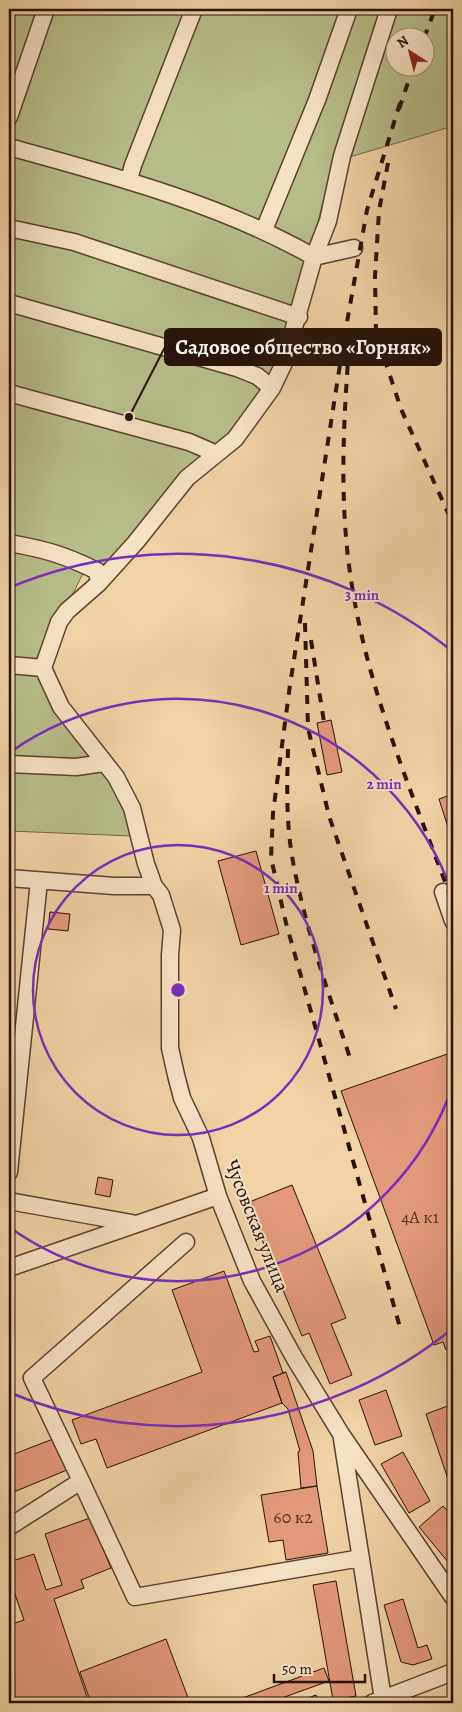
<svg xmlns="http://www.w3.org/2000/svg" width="462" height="1712" font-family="Alegreya,serif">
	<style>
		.green { fill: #b7bd89; stroke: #6e6748; fill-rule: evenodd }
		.building { fill: #e4997b; stroke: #241107 }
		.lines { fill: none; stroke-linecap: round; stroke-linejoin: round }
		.minor-casing { stroke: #57422e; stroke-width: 19 }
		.minor { stroke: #f6e2c4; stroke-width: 16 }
		.rail { stroke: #241107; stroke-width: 4; stroke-dasharray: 9 9; stroke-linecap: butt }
		.ring { fill: none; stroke: #7b2cbf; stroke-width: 2.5 }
		.labels { text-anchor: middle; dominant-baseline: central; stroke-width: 4; stroke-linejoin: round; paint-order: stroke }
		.number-label { font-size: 18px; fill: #543324 }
		.street-label { font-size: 20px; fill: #241107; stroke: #f6e2c4 }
		.centre { fill: #7b2cbf; stroke: #f6e2c4; stroke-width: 2.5 }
		.ring-label { font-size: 15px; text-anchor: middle; font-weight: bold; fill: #7b2cbf; stroke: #f6e2c4; stroke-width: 4; stroke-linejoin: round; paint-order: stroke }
		.leader { fill: none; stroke: #241107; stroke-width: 2 }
		.callout-dot { fill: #241107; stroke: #f6e2c4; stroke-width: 2 }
		.callout { fill: #241107; stroke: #241107; stroke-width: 2 }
		.callout-label { font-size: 21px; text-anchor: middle; font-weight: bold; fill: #fff }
	</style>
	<rect width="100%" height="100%" fill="#f1d3a5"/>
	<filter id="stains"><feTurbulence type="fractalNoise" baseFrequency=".004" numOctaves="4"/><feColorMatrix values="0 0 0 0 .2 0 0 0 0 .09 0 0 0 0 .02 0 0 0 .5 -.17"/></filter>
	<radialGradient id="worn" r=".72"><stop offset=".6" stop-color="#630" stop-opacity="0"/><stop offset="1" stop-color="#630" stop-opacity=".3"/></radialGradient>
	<path class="green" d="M9 9H453V124L447 128 333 162 312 246 309 267 264 397 107 573 88 563 48 645 43 668 125 802 132 836 9 831ZM394 38H424V68H394Z"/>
	<path class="building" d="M331 720 342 772 327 775 317 723Z
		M453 794V843L439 799Z
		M256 851 279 934 241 945 218 861Z
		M50 912 70 914 68 931 48 929Z
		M453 1052V1347L446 1350 443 1342 434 1345 341 1091Z
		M98 1177 113 1180 110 1197 95 1194Z
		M292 1185 346 1318 331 1324 352 1375 330 1384 309 1333 302 1336 247 1203Z
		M224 1271 254 1352 259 1351 255 1341 270 1336 283 1373 286 1372 273 1377 282 1403 107 1468 96 1439 81 1444 72 1420 202 1372 172 1290Z
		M286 1372 313 1451 317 1486 301 1488 298 1452 300 1451 288 1409 282 1403 273 1377Z
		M386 1390 402 1436 375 1445 359 1400Z
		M453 1404V1484L450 1485 426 1414Z
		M53 1439 67 1470 9 1494V1456Z
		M403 1452 430 1501 409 1513 381 1464Z
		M317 1486 328 1553 286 1560 283 1540 269 1542 261 1495Z
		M443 1506 453 1517V1568L419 1527Z
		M90 1518 111 1568 81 1580 84 1588 54 1599 89 1703H9V1625L24 1620 9 1577V1562L34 1554 46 1590 62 1585 45 1534Z
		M336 1581 356 1696 333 1700 313 1585Z
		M403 1599 418 1648 427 1645 432 1659 413 1665 401 1662 384 1605Z
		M166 1639 190 1703H91L80 1672Z
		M324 1668 329 1681 268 1703H229Z
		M316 1695 319 1703H294Z"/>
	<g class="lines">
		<defs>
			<path id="minor" d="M389 9 342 156 328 221 314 257 284 363 272 388 235 439 187 478 136 542 99 583 67 611 59 622 43 668 61 707 116 777 132 808 146 864 154 886 161 895 172 930 170 955V1048L176 1075 182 1098 201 1138 218 1196 252 1281 295 1359 341 1434 453 1597
				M9 117 46 9
				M9 147C111 175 221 204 314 257L354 248
				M129 180 133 165 194 9
				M9 228 74 242 299 317
				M264 230 317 100 349 9
				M9 303 237 368 257 376 272 388
				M9 393 189 442 210 451 213 456
				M9 543C44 549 65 555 97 571L99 583
				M9 665 43 668
				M9 764 76 767 104 763
				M9 878 114 886H154
				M443 892 453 921
				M9 1172 39 881
				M9 1201 132 1223
				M9 1268 218 1196
				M342 1439 383 1699
				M81 1481 32 1378 186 1242
				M9 1527 81 1481 135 1597 361 1558
				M372 1703 453 1672"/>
		</defs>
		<use href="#minor" class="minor-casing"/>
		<use href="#minor" class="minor"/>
		<path class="rail" d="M424 38 435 9
			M400 103 367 210 344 339 290 685 273 813 271 858 286 923 401 1331
			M399 109 413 68
			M388 163 379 211 375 276 376 333 401 409 453 524
			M349 348C343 427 339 507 352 586 369 695 415 800 453 903
			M305 623 308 728 329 816 396 1009
			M311 640 324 722
			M288 749C287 784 286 820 292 856 304 925 328 991 350 1058"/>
	</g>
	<g class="ring">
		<circle cx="178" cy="990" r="145"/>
		<path d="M453 1085A291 291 0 0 1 9 1227M9 753A291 291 0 0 1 453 895"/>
		<path d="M452 1329A436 436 0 0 1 11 1393M11 587A436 436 0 0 1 452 651"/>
	</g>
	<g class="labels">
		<g class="number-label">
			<text x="420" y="1217">4А к1</text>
			<text x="293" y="1517">60 к2</text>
		</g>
		<g class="street-label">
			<text transform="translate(257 1226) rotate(68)">Чусовская улица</text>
		</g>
	</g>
	<circle cx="178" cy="990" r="8" class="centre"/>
	<g class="ring-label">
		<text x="362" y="600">3 min</text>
		<text x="384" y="789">2 min</text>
		<text x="281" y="893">1 min</text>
	</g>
	<path class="leader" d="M129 417L165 347"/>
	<circle class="callout-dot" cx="129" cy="417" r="5"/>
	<rect class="callout" x="165" y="329" width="276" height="36" rx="5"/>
	<g class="callout-label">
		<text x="303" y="354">Садовое общество «Горняк»</text>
	</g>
	<rect width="462" height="1712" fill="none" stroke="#f1d3a5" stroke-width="30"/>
	<rect x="10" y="10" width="442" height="1692" fill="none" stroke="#241107" stroke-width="2.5"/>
	<rect x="15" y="15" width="432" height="1682" fill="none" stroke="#241107"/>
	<g transform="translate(410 52) rotate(324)"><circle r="24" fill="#f6e2c4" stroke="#a28e78"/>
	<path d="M0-4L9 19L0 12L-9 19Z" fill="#8f2418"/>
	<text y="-8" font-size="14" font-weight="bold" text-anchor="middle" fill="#241107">N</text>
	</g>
	<path d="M274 1674v8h91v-8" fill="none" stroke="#241107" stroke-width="2.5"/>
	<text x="282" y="1674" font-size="15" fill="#241107" stroke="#f6e2c4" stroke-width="4" paint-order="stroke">50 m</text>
	<rect width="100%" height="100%" filter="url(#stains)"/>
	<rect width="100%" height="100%" fill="url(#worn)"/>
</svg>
